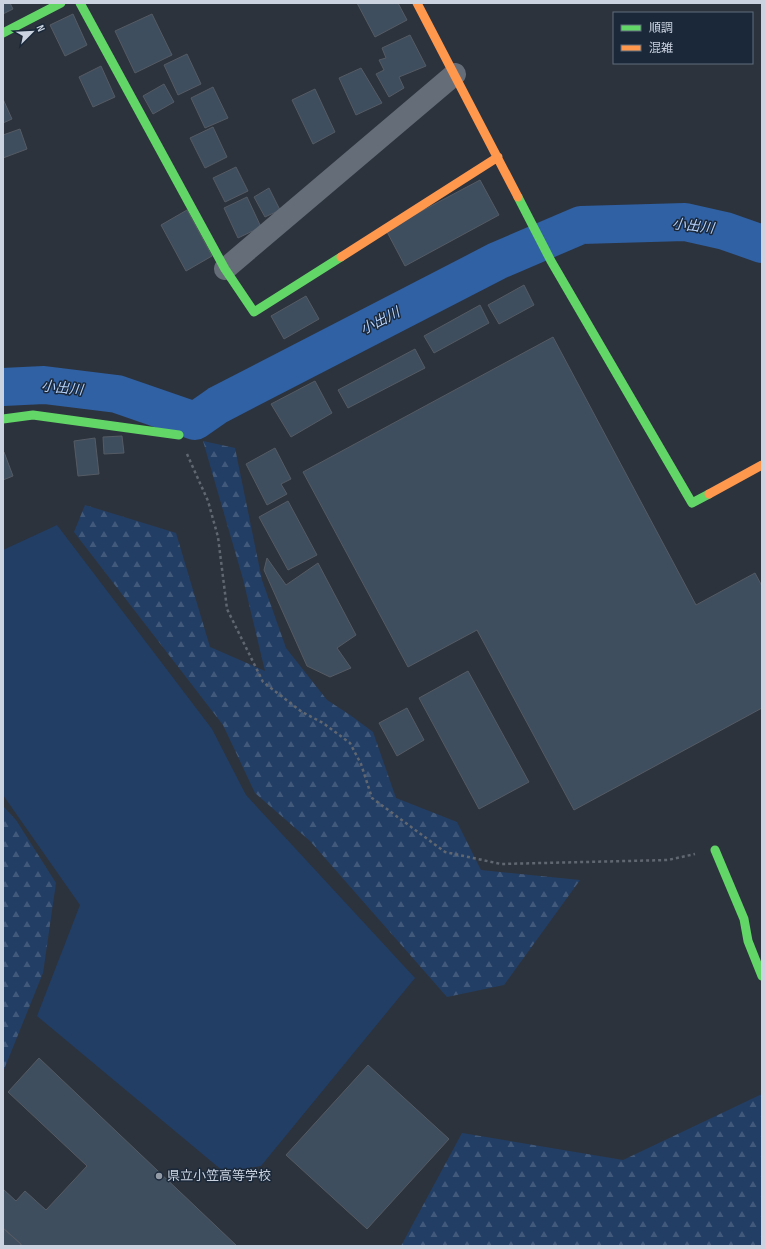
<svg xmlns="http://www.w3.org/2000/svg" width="765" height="1249" font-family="'Sofia Sans Condensed','Noto Sans JP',sans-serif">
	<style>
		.green { fill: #223e65 }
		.forest { fill: url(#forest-firs) }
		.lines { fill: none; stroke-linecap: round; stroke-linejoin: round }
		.river { stroke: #3061a4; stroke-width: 38 }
		.building { fill: #3f4e5e; stroke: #555b64 }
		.path { stroke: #616770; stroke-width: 2.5; stroke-dasharray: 3 3; stroke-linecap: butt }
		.street { stroke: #656d78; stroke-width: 22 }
		.fast { stroke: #63d668; stroke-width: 9 }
		.slow { stroke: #ff974d; stroke-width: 9 }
		.poi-dot { fill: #939ba6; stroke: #1a283a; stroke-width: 1.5 }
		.labels { text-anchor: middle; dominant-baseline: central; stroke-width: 3; stroke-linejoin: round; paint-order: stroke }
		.poi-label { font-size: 13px; fill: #cad3df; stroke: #1a283a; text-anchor: start }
		.water-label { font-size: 14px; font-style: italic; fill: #b5d1f9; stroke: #1a283a }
	</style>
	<defs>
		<pattern id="forest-firs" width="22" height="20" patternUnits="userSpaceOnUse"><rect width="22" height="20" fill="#223e65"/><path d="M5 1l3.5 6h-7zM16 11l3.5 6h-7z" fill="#41597b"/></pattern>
	</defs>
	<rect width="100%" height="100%" fill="#2c333d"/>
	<path class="green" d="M57 525 212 729 246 795 415 978 261 1166 224 1172 37 1016 80 905 3 795V550Z"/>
	<path class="forest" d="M203 441 235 448 262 580 286 648 327 700 350 715 373 732 396 798 457 822 481 870 580 880 504 985 447 997 310 841 255 793 223 725 74 532 85 505 176 533 210 647 265 671 243 579Z
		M3 806 16 820 56 883 43 973 3 1072Z
		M762 1094V1246H401L462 1133 623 1160Z"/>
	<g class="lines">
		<path class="river" d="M3 387 44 385 117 394 195 421 218 405 497 261 581 225 685 222 725 231 762 244"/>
	</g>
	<path class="building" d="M3 3H10L13 9 3 14Z
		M357 3H398L407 20 375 37Z
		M73 14 87 45 65 56 50 25Z
		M152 14 172 55 135 73 115 31Z
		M410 35 426 66 399 77 404 88 389 97 376 74 384 70 379 60 386 58 382 48Z
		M187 54 201 84 178 95 164 65Z
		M101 66 115 97 93 107 79 77Z
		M361 68 382 103 356 115 339 78Z
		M164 84 174 102 153 114 143 96Z
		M213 87 228 118 205 128 191 98Z
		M315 89 335 132 313 144 292 100Z
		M3 99 12 119 3 123Z
		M213 127 227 157 205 168 190 138Z
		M20 129 27 149 3 158V135Z
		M236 167 248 191 225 202 213 178Z
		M480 180 499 215 405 266 386 230Z
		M269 188 280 210 265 217 254 197Z
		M247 197 261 227 238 238 224 208Z
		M187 210 212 256 186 271 161 225Z
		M524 285 534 305 499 324 488 305Z
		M306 296 319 319 284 339 271 316Z
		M480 305 489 323 434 353 424 336Z
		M553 337 696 605 755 573 762 586V708L574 810 477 630 408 667 303 472Z
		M415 349 425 368 348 408 338 390Z
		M315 381 332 413 291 437 271 404Z
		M122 436 124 453 104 454 103 437Z
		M95 438 99 474 78 476 74 441Z
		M275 448 291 479 281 484 287 494 267 505 246 464Z
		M4 452 13 476 3 480V453Z
		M288 501 317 555 288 570 259 517Z
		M267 558 286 585 318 563 356 635 337 648 351 668 330 677 307 666 264 570Z
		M468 671 529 782 479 809 419 698Z
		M407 708 424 740 397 756 379 723Z
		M39 1058 237 1246H23L3 1228V1189L16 1201 25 1191 46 1210 87 1166 8 1092Z
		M368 1065 449 1139 367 1229 286 1155Z
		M3 1228 21 1244 19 1246H3Z"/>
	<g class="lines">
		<path class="path" d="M187 454 208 501 218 537 227 609 263 682 302 712 323 723 350 743 361 764 372 798 445 852 501 864 668 860 695 854"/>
		<path class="street" d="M225 269 455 74"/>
		<path class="fast" d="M80 3 225 269 254 312 341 257
			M3 33 61 3
			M518 197 551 261 692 503 709 494
			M3 419 33 415 179 435
			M715 850 744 919 748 941 762 976"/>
		<path class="slow" d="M417 3 518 197
			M341 257 498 157
			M709 494 762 465"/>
	</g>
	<circle class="poi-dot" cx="159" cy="1176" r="4"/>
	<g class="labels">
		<g class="poi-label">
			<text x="167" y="1176">県立小笠高等学校</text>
		</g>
		<g class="water-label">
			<text transform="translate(693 226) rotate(7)">小出川</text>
			<text transform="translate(380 321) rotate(-27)">小出川</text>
			<text transform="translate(62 388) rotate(6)">小出川</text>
		</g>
	</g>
	<rect width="765" height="1249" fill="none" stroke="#cad3df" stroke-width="8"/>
	<rect x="613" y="12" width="140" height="52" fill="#1a283a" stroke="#606c7c"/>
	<rect x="621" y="25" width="20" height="6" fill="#63d668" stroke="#606c7c"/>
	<text x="649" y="32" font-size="12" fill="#cad3df">順調</text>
	<rect x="621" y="45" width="20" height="6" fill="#ff974d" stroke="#606c7c"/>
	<text x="649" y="52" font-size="12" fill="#cad3df">混雑</text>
	<g transform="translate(32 32) rotate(66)" stroke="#1a283a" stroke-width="3" paint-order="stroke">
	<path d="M0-3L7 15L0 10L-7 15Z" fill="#cad3df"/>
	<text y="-6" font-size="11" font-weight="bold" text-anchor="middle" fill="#cad3df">N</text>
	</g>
</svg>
